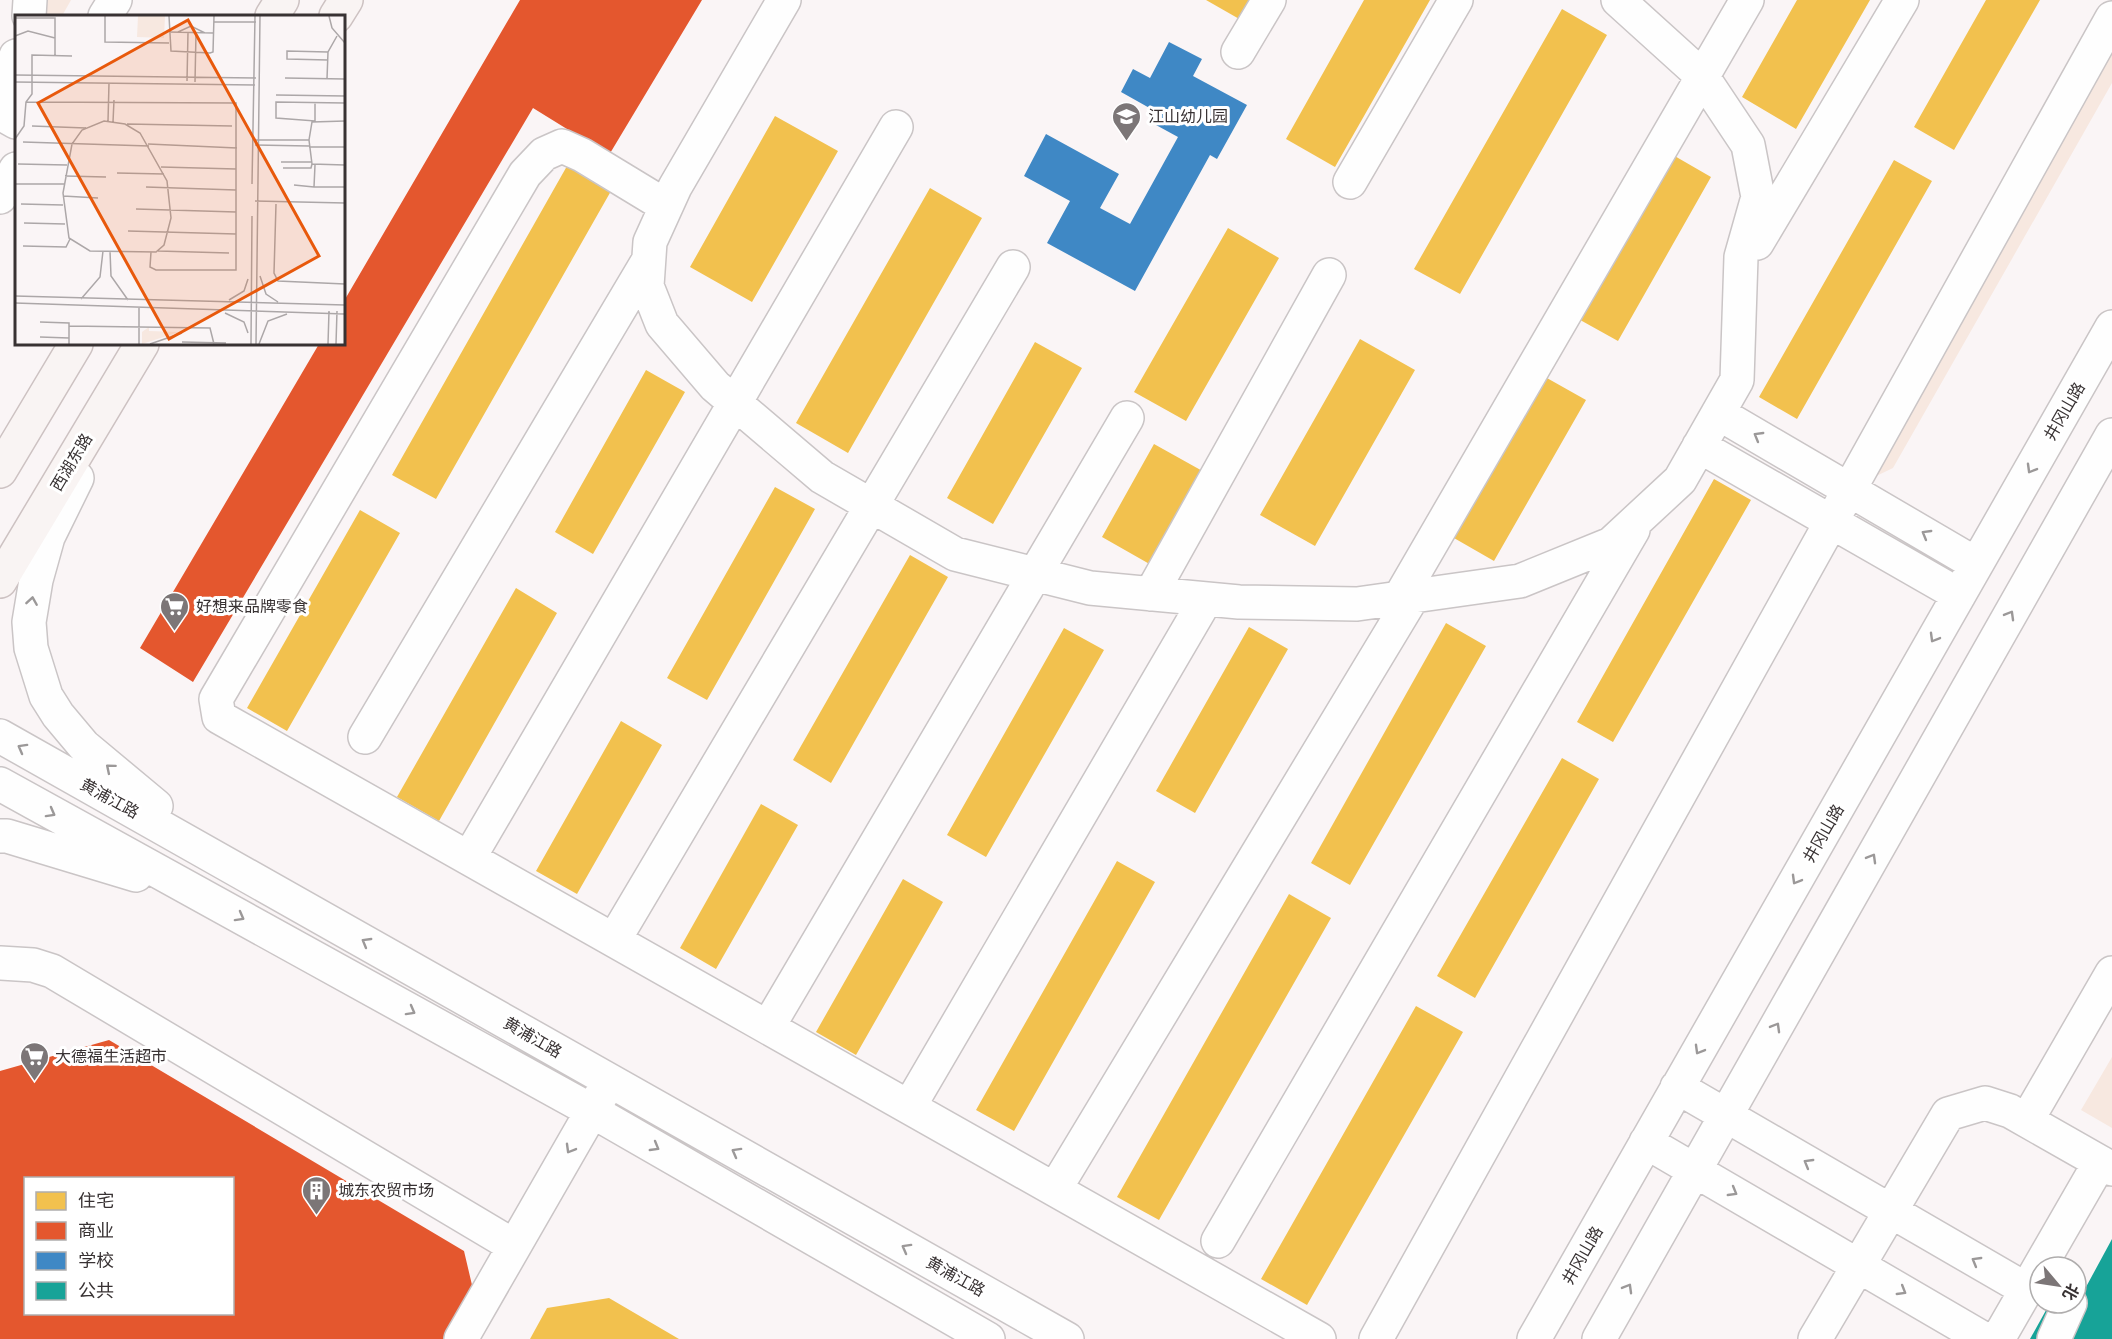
<svg xmlns="http://www.w3.org/2000/svg" width="2112" height="1339" font-family="'Libre Baskerville','Noto Sans SC',serif">
	<style>
		.green { fill: #f7e8e0 }
		.homes { fill: #f2c14e }
		.shops { fill: #e4572e; fill-rule: evenodd }
		.schools { fill: #3f88c5 }
		.public { fill: #17a398 }
		.lines { fill: none; stroke-linecap: round; stroke-linejoin: round }
		.minor-casing { stroke: #cac5c6; stroke-width: 36 }
		.major-casing { stroke: #cdc2c2; stroke-width: 36 }
		.minor { stroke: #fefefe; stroke-width: 33 }
		.major { stroke: #f9f4f3; stroke-width: 33 }
		.oneway { stroke: #9b9898 }
		.labels { text-anchor: middle; dominant-baseline: central; stroke-width: 6; stroke-linejoin: round; paint-order: stroke }
		.poi-label { font-size: 16px; fill: #383233; stroke: #fff; text-anchor: start }
		.street-label { font-size: 16px; fill: #383233; stroke: #fff }
		.inset-road { fill: none; stroke: #aca7a8; stroke-width: 1.5 }
		.view { fill: #e8590c; fill-opacity: 0.15; stroke: #e8590c; stroke-width: 3 }
		.inset-edge { fill: none; stroke: #383233; stroke-width: 3 }
	</style>
	<rect width="100%" height="100%" fill="#faf5f6"/>
	<path class="green" d="M40 0H71L62 16H40Z
		M2112 46V83L1893 468 1870 479Z
		M2112 1057V1128L2081 1110Z"/>
	<path class="homes" d="M1206 0H1252L1241 20Z
		M1364 0H1430L1335 167 1286 139Z
		M1797 0H1870L1796 129 1742 97Z
		M1986 0H2040L1954 150 1914 127Z
		M1562 9 1607 35 1460 294 1414 269Z
		M775 116 838 151 752 302 690 267Z
		M1666 151 1711 177 1618 341 1573 316Z
		M1894 160 1932 181 1797 419 1759 397Z
		M567 166 611 191 436 499 392 475Z
		M930 188 982 218 848 453 796 423Z
		M1228 228 1279 258 1186 421 1134 392Z
		M1360 339 1415 370 1315 546 1260 515Z
		M1035 342 1082 368 993 524 947 498Z
		M646 370 685 392 593 554 555 532Z
		M1538 373 1586 400 1494 561 1447 534Z
		M1154 444 1206 473 1153 566 1102 537Z
		M1714 479 1751 500 1613 742 1577 722Z
		M775 487 815 509 707 700 667 678Z
		M360 510 400 533 287 731 247 708Z
		M910 555 948 577 831 783 793 760Z
		M516 588 557 613 439 821 397 797Z
		M1446 623 1486 646 1350 885 1311 863Z
		M1249 627 1288 649 1195 813 1156 791Z
		M1064 628 1104 650 986 857 947 835Z
		M621 721 662 745 577 894 536 871Z
		M1562 758 1599 779 1475 998 1437 976Z
		M761 804 798 825 716 969 680 948Z
		M1117 861 1155 882 1014 1131 976 1110Z
		M903 879 943 902 856 1055 816 1032Z
		M1289 894 1331 918 1159 1220 1117 1197Z
		M1416 1006 1463 1032 1307 1305 1261 1279Z
		M609 1298 679 1339H530L547 1308Z"/>
	<path class="shops" d="M520 0H702L609 155 533 108 193 682 140 648 319 344H344V301Z
		M109 1040 464 1251 476 1302 455 1339H0V1071ZM26 1178H232V1314H26Z"/>
	<path class="schools" d="M1169 42 1202 59 1193 76 1247 105 1217 159 1210 155 1135 291 1047 243 1070 201 1024 176 1046 134 1119 174 1100 208 1130 224 1178 137 1156 125 1162 115 1121 92 1133 69 1150 78Z"/>
	<path class="public" d="M2112 1239V1339H2030L2050 1303H2058L2073 1311Z"/>
	<g class="lines">
		<defs>
			<path id="minor" d="M784 0 675 187 650 242 647 286 662 324 715 386 822 477 955 554 1090 588 1239 602 1357 604 1520 581 1611 544 1680 480 1737 380 1741 257 1758 197 1748 145 1702 76 1618 0
				M29 16 30 0
				M105 16 115 0
				M1238 52 1269 0
				M0 95 16 56
				M0 113 16 122
				M1350 182 1456 0
				M0 197 16 169
				M666 206 582 155 562 146 544 154 525 174 216 699 219 717 1319 1339
				M1757 243 1902 0
				M1718 413 1976 564
				M1699 446 1959 595
				M77 478 48 537 36 580 29 622 31 648 46 696 58 715 84 746 156 806
				M1151 594 1329 275
				M1399 599 1747 0
				M0 736 1067 1339
				M365 737 648 261
				M0 784 592 1111 988 1339
				M0 836H7L136 875
				M469 858 896 127
				M614 940 1013 267
				M0 963 33 965 52 971 514 1246
				M768 1027 1127 418
				M1677 1087 2027 1290
				M909 1107 1206 599
				M2027 1120 2112 973
				M1646 1142 1984 1339
				M1055 1189 1413 596
				M1218 1241 1633 530
				M461 1339 603 1092
				M1376 1339 2112 18
				M1534 1339 2112 327
				M1599 1339 2112 435
				M1815 1339 1948 1114 1985 1103 2010 1111 2112 1169
				M1998 1339 2100 1162
				M2054 1339 2070 1303"/>
			<path id="major" d="M272 16 282 0
				M336 16 346 0
				M0 471 76 344
				M0 581 142 344"/>
		</defs>
		<use href="#minor" class="minor-casing"/>
		<use href="#major" class="major-casing"/>
		<use href="#minor" class="minor"/>
		<use href="#major" class="major"/>
	</g>
	<defs><path id="oneway-chevron" d="M-2-3.5L2.5 0L-2 3.5" fill="none" stroke-width="1.6" stroke-linecap="round" stroke-linejoin="round" transform="scale(1.5)"/></defs>
	<g class="oneway">
		<use href="#oneway-chevron" transform="translate(1758 436) rotate(-150)"/>
		<use href="#oneway-chevron" transform="translate(2031 469) rotate(120)"/>
		<use href="#oneway-chevron" transform="translate(1926 534) rotate(-150)"/>
		<use href="#oneway-chevron" transform="translate(32 601) rotate(-81)"/>
		<use href="#oneway-chevron" transform="translate(2010 615) rotate(-60)"/>
		<use href="#oneway-chevron" transform="translate(1934 638) rotate(120)"/>
		<use href="#oneway-chevron" transform="translate(22 748) rotate(-151)"/>
		<use href="#oneway-chevron" transform="translate(110 768) rotate(-140)"/>
		<use href="#oneway-chevron" transform="translate(51 813) rotate(29)"/>
		<use href="#oneway-chevron" transform="translate(1872 858) rotate(-60)"/>
		<use href="#oneway-chevron" transform="translate(1796 880) rotate(120)"/>
		<use href="#oneway-chevron" transform="translate(240 917) rotate(29)"/>
		<use href="#oneway-chevron" transform="translate(366 942) rotate(-150)"/>
		<use href="#oneway-chevron" transform="translate(411 1011) rotate(29)"/>
		<use href="#oneway-chevron" transform="translate(1776 1027) rotate(-60)"/>
		<use href="#oneway-chevron" transform="translate(1699 1050) rotate(120)"/>
		<use href="#oneway-chevron" transform="translate(655 1147) rotate(30)"/>
		<use href="#oneway-chevron" transform="translate(570 1149) rotate(120)"/>
		<use href="#oneway-chevron" transform="translate(736 1152) rotate(-151)"/>
		<use href="#oneway-chevron" transform="translate(1808 1163) rotate(-150)"/>
		<use href="#oneway-chevron" transform="translate(1733 1192) rotate(30)"/>
		<use href="#oneway-chevron" transform="translate(906 1248) rotate(-151)"/>
		<use href="#oneway-chevron" transform="translate(1976 1261) rotate(-150)"/>
		<use href="#oneway-chevron" transform="translate(1628 1288) rotate(-60)"/>
		<use href="#oneway-chevron" transform="translate(1902 1291) rotate(31)"/>
	</g>
	<defs>
		<symbol id="school-pin" viewBox="-11 -11 22 30"><path d="M0 17L-7.5 6A9.5 9.5 0 1 1 7.5 6Z" fill="#7c7677" stroke="#fff"/><path d="M0-5L7-2L0 1L-7-2ZM-4 1L0 2.5L4 1V4Q0 6-4 4Z" fill="#fff"/></symbol>
		<symbol id="supermarket-pin" viewBox="-11 -11 22 30"><path d="M0 17L-7.5 6A9.5 9.5 0 1 1 7.5 6Z" fill="#7c7677" stroke="#fff"/><path d="M-6-5.5h2.5l.6 2H6L4.5 2H-2.5L-4.4-4H-6ZM-1.5 3.2a1.3 1.3 0 1 0 .1 0ZM3 3.2a1.3 1.3 0 1 0 .1 0Z" fill="#fff"/></symbol>
		<symbol id="building-pin" viewBox="-11 -11 22 30"><path d="M0 17L-7.5 6A9.5 9.5 0 1 1 7.5 6Z" fill="#7c7677" stroke="#fff"/><path d="M-4-6H4V6H1V3H-1V6H-4ZM-2.5-4.3h1.7v1.8h-1.7ZM.8-4.3h1.7v1.8H.8ZM-2.5-1h1.7V.8h-1.7ZM.8-1h1.7V.8H.8Z" fill="#fff"/></symbol>
	</defs>
	<g fill-rule="evenodd">
		<use href="#school-pin" x="1110" y="100" width="33" height="45"/>
		<use href="#supermarket-pin" x="158" y="590" width="33" height="45"/>
		<use href="#supermarket-pin" x="18" y="1040" width="33" height="45"/>
		<use href="#building-pin" x="300" y="1174" width="33" height="45"/>
	</g>
	<g class="labels">
		<g class="poi-label">
			<text x="1148" y="116">江山幼儿园</text>
			<text x="196" y="606">好想来品牌零食</text>
			<text x="55" y="1056">大德福生活超市</text>
			<text x="338" y="1190">城东农贸市场</text>
		</g>
		<g class="street-label">
			<text transform="translate(2064 411) rotate(-60)">井冈山路</text>
			<text transform="translate(71 462) rotate(-59)">西湖东路</text>
			<text transform="translate(110 798) rotate(29)">黄浦江路</text>
			<text transform="translate(1823 833) rotate(-60)">井冈山路</text>
			<text transform="translate(533 1037) rotate(30)">黄浦江路</text>
			<text transform="translate(1582 1255) rotate(-60)">井冈山路</text>
			<text transform="translate(956 1276) rotate(29)">黄浦江路</text>
		</g>
	</g>
	<g transform="translate(15 15)">
		<rect width="330" height="330" fill="#faf5f6"/>
		<path d="M123 1H150L149 23 122 22ZM134 312V316L164 317 127 329V317Z" fill="#f7e8e0"/>
		<path class="inset-road" d="M90 1V27L154 28M154 1 156 36 195 38 198 37 199 1M314 1 317 13 330 28M0 3H40V40M199 7H241M154 17 199 18M163 17 176 11 190 18M0 21 13 16 40 23M313 45 272 44V36L313 37M0 60 241 63M270 63 330 64M312 64 313 37 322 21M172 66 173 17M0 67 240 70M180 67 181 18M261 80 330 81M11 87 221 88V255H141L135 252 136 237M300 87V106L261 103V87L330 88M89 106 110 109 125 118 152 166 156 203 149 230 141 237 75 236 54 223 48 178 57 129 67 115ZM93 106 94 68M330 106 297 107 294 125 297 149 330 150M98 107 99 85M112 109 217 111M17 111 71 113M0 124 9 111 11 87 17 79V40L57 41M240 125H294M8 127 134 131M133 129 222 133M240 130 294 131M294 132H330M266 147H296M3 149 52 150M300 150 299 172H330M146 152 221 154M268 153H296L297 149M102 158 149 159M50 161 91 162M0 169H49M237 169 240 1M279 170 299 172M131 172 221 175M48 181 83 183M240 186 330 188M6 189 48 190M261 189 259 258 263 266 330 269M121 194 221 197M9 208 50 209M113 216 221 219M8 231 51 232 55 224M95 236 96 261 113 285M143 236 214 238M245 261 251 279 263 287M0 281 330 290M66 284 85 262 88 236M214 285 229 276 233 264M0 288 330 299M210 298 229 307 233 318M25 307 54 308V329M54 311 195 313 199 329M25 322 54 323M167 327 211 328M124 329V292M135 329 167 318M236 329 237 201M241 329 245 1M244 329 253 306 272 299M313 329 314 296M321 329 322 296"/>
		<path class="view" d="M173 5 304 241 154 324 23 88Z"/>
		<rect width="330" height="330" class="inset-edge"/>
	</g>
	<rect x="24" y="1177" width="210" height="138" fill="#ffffff" stroke="#afadad" stroke-width="1.5"/>
	<rect x="36" y="1192" width="30" height="18" fill="#f2c14e" stroke="#afadad" stroke-width="1.5"/>
	<text x="78" y="1207" font-size="18" fill="#383233">住宅</text>
	<rect x="36" y="1222" width="30" height="18" fill="#e4572e" stroke="#afadad" stroke-width="1.5"/>
	<text x="78" y="1237" font-size="18" fill="#383233">商业</text>
	<rect x="36" y="1252" width="30" height="18" fill="#3f88c5" stroke="#afadad" stroke-width="1.5"/>
	<text x="78" y="1267" font-size="18" fill="#383233">学校</text>
	<rect x="36" y="1282" width="30" height="18" fill="#17a398" stroke="#afadad" stroke-width="1.5"/>
	<text x="78" y="1297" font-size="18" fill="#383233">公共</text>
	<g transform="translate(2058 1285) rotate(119)"><circle r="28" fill="#ffffff" stroke="#afadad" stroke-width="1.5"/>
	<path d="M0-4.5L10 22L0 15L-10 22Z" fill="#7c7677"/>
	<text y="-9" font-size="16" font-weight="bold" text-anchor="middle" fill="#383233">北</text>
	</g>
</svg>
